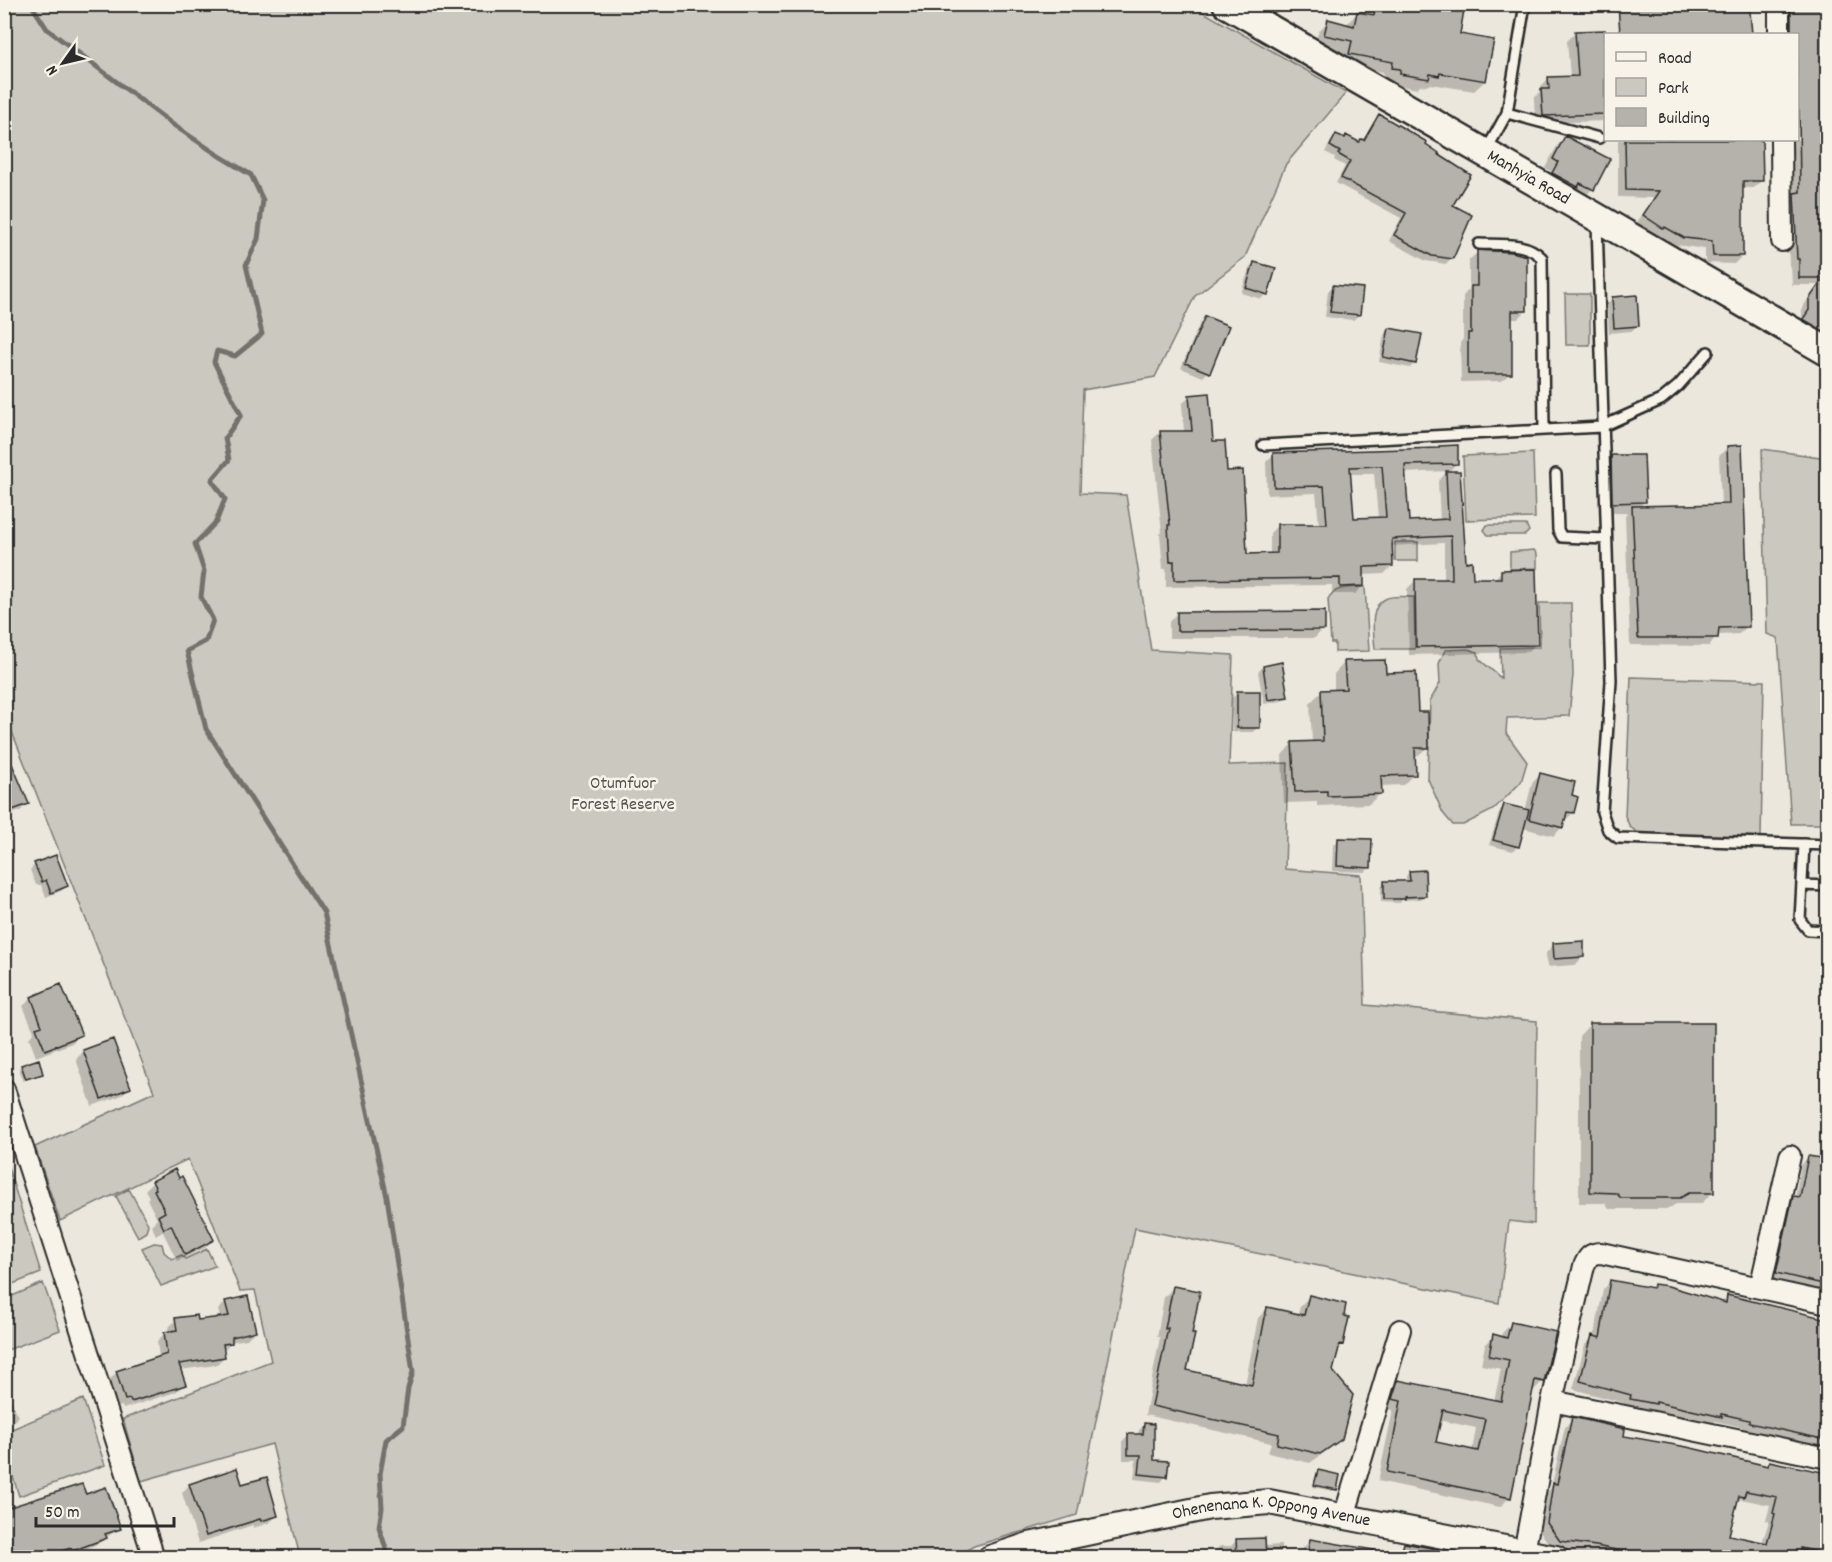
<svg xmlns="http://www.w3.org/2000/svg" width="1832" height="1562" font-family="Dekko,sans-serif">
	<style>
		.green { fill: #cbc8bf; stroke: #7b7a75; stroke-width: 1.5 }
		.shadow { fill: #0003; fill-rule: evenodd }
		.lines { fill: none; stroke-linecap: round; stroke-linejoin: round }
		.stream { stroke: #72716c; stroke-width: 5 }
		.building { fill: #b5b2ab; stroke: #2b2b2b; stroke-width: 1.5; fill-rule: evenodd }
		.service-casing { stroke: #2b2b2b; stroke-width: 14 }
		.minor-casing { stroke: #2b2b2b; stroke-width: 24 }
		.tertiary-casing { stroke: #2b2b2b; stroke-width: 28 }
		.secondary-casing { stroke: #2b2b2b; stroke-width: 32 }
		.service { stroke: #f7f3e8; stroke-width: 9 }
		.minor { stroke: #f7f3e8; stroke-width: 20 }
		.tertiary { stroke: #f7f3e8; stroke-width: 24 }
		.secondary { stroke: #f7f3e8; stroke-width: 27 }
		.labels { text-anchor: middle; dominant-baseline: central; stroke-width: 5; stroke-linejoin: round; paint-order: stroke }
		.street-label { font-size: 18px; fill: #2b2b2b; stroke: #f7f3e8 }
		.park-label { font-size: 18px; fill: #535250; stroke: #f7f3e8 }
	</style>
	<rect width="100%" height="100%" fill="#ebe7dd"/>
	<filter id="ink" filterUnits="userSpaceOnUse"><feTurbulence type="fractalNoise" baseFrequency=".0167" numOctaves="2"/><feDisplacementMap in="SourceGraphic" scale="12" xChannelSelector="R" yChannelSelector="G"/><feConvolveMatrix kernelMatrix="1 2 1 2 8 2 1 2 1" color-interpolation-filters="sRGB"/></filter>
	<g filter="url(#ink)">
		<path class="green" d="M5 4 1191 5 1346 93 1286 164 1245 257 1195 296 1155 377 1083 390 1080 493 1126 495 1151 650 1233 655 1229 765 1288 763 1285 869 1361 875 1365 1005 1537 1021 1534 1224 1509 1221 1499 1303 1135 1228 1077 1515 974 1546 954 1557H300L272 1444 141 1481 123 1419 271 1361 255 1290 240 1291 188 1159 60 1221 35 1147 154 1092 5 714Z
			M1565 294H1590V345H1566Z
			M1762 449 1827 458V824H1791L1778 638 1767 634Z
			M1533 453 1535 518 1466 520 1463 456Z
			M1487 525H1526L1529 531 1525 535H1488L1484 530Z
			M1395 542H1418V561H1395Z
			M1534 550 1537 554V568L1510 569V552Z
			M1365 587 1369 651 1335 652V643H1331L1328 599C1335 585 1352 588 1365 587Z
			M1414 597 1415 649H1375C1374 634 1368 607 1385 599 1392 595 1406 597 1414 597Z
			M1539 603H1571L1573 675 1569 716 1507 718 1506 733 1527 762 1521 782 1493 810 1463 825H1453L1443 813 1428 779 1430 701 1440 683 1439 664 1445 650 1468 649 1478 652 1479 659 1501 678 1500 648 1540 647Z
			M1631 677 1764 681 1761 837 1640 834 1630 827 1625 816Z
			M4 1154 41 1273 5 1287H4Z
			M129 1189 148 1224 146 1232 138 1237 116 1196Z
			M154 1243 162 1244 164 1252 172 1259 182 1255 185 1259 207 1249 215 1266 161 1286 142 1248Z
			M43 1283 60 1330 5 1351V1299Z
			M83 1399 105 1465 19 1496 5 1451V1432Z"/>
		<path class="shadow" d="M1369 4H1463L1458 35 1485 81 1474 91 1430 84 1427 86 1420 85 1417 89 1390 84V80L1382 78 1383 72 1340 65 1342 52 1314 45 1318 32 1328 21 1346 25 1357 13 1367 15Z
			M1587 4H1675L1670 13 1587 8Z
			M1782 4H1828V347L1796 328 1802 319V308L1818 285H1792L1791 266H1789L1787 202 1793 196 1792 140H1798V34H1784Z
			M1748 12 1750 34H1606V121L1535 123 1534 98 1541 91V86L1549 78 1570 77 1567 41 1575 33 1678 27Z
			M1379 116 1451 206 1452 258 1446 264 1426 261 1389 241 1401 218 1336 183 1345 166 1334 160 1335 157 1325 152 1331 141 1336 136 1358 144 1362 141Z
			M1565 137 1608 160 1592 189 1584 198 1545 182 1551 171 1545 168 1557 146Z
			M1618 140H1761L1762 180 1754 188H1742V256L1734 264 1705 263V249L1676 245 1636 224 1653 198 1618 197Z
			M1478 252 1526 311 1518 319H1510V373L1502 381 1461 382 1460 343 1463 339V296L1469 289V260Z
			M1254 263 1266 294 1261 299 1241 293 1249 269Z
			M1333 286 1359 315 1353 320 1325 317 1328 291Z
			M1612 298 1637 326 1632 331 1609 333 1607 304Z
			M1205 317 1208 372 1203 377 1181 368 1200 323Z
			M1389 329 1415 363 1410 368 1379 362 1384 335Z
			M1190 396 1225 473 1246 555H1270V533L1278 525H1319L1316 493 1267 495 1266 462 1274 454 1437 449 1439 447 1457 463 1447 473 1464 563 1471 580 1494 579 1501 572 1536 644 1528 652 1409 655 1407 589 1415 581 1444 580V543L1391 546 1392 566 1384 574 1362 575 1363 586 1355 594H1332V585L1166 587V569H1163L1160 534 1162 532 1152 440 1160 432H1184L1182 404ZM1448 471 1438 481 1440 521 1408 522 1404 473ZM1349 474H1374L1378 518 1353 519Z
			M1728 447 1748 626 1739 634 1717 635 1709 646 1630 645 1625 516 1628 512 1602 513 1601 467 1611 457 1644 502 1639 507 1721 506 1719 456Z
			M1177 613 1323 629 1315 638H1169V622Z
			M1345 662 1384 674 1417 714 1428 747 1414 759V774L1403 785 1380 786 1381 793 1369 804 1317 806V802L1284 803 1282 755 1293 743H1312L1310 703 1321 692 1334 691V674Z
			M1263 667 1286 696 1281 701 1264 704 1258 672Z
			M1237 693 1258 727 1253 732H1232V698Z
			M4 749 27 804 20 811 4 817Z
			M1541 774 1570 797 1573 813 1563 822 1562 827 1554 836 1523 828 1518 846 1513 851 1489 845 1500 810 1504 806 1525 811 1532 783Z
			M1339 839 1370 867 1365 872 1332 871 1333 845Z
			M35 864 67 886 61 891 46 897 41 885H36L30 870Z
			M4 871 12 887 4 895Z
			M1410 872 1425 895 1421 899 1402 900 1400 903 1381 902V887L1385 883H1406V876Z
			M1554 944 1583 957 1575 965 1547 967 1546 953Z
			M32 998 80 1035 72 1043 36 1057 29 1038 34 1032 23 1006Z
			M1590 1024 1713 1192 1701 1204H1676L1668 1209H1609L1605 1203H1579V1036Z
			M84 1051 129 1088 120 1096 92 1106 76 1059Z
			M21 1066 42 1073 23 1081 19 1068Z
			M1808 1157 1828 1161V1293L1769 1280 1786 1206 1795 1198 1801 1165Z
			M153 1182 212 1240 205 1248 177 1261 163 1232 156 1235 151 1225 157 1219 147 1199 149 1197 145 1190Z
			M1610 1282 1651 1289 1654 1285 1721 1304 1728 1297 1828 1320V1449L1742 1430V1427L1715 1421 1712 1424 1648 1409 1646 1411 1623 1407 1624 1403 1573 1389 1585 1345 1593 1337 1594 1338 1603 1290Z
			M1173 1288 1186 1372 1245 1385 1258 1318 1267 1309 1298 1315 1300 1306 1310 1296 1342 1317 1341 1344 1337 1349 1332 1371 1341 1439 1331 1448 1310 1463 1268 1453 1271 1443 1145 1415 1160 1337H1157L1164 1297Z
			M226 1302 255 1331 247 1339 231 1342 223 1351 224 1357 216 1365 180 1370 184 1384 176 1392 123 1409 122 1406 118 1407 109 1380 117 1372 159 1359 157 1341 164 1334 169 1333 168 1328 176 1320 197 1322 220 1318 218 1310Z
			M1511 1324 1543 1381 1534 1390H1531L1510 1497 1500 1507 1378 1481 1393 1410 1384 1408 1389 1391 1398 1382 1494 1401 1501 1369 1481 1365 1485 1345 1494 1336 1501 1338 1502 1333ZM1439 1420 1476 1428 1472 1451 1434 1443Z
			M4 1380 18 1417 11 1424 4 1426Z
			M1573 1419 1622 1437 1766 1467 1770 1463 1828 1474V1558H1607L1552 1549 1540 1531 1546 1493 1551 1488 1565 1427ZM1741 1499 1770 1505 1766 1521H1769L1762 1543 1727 1536 1735 1504Z
			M1144 1425 1153 1461 1166 1476 1161 1482 1134 1479 1136 1460H1123V1440L1129 1435H1138L1139 1430Z
			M1318 1472 1335 1489 1333 1491 1313 1487Z
			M4 1483 13 1508 85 1496 119 1528 98 1544 72 1554 73 1558H4Z
			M189 1485 242 1486 277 1516 269 1523 253 1528V1525L198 1543 182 1493Z
			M1237 1540 1264 1546 1281 1545V1558H1212V1554L1220 1546H1231Z
			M1311 1540 1396 1555 1404 1544 1471 1558H1301L1303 1548Z"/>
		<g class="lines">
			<path class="stream" d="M31 4 47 29 172 124 218 155 251 175 263 200 258 239 246 265 262 334 235 356 217 351 214 362 241 415 225 438 229 460 212 480 225 499 216 522 195 544 204 571 201 597 213 620 206 641 187 651 206 729 324 913 387 1197 413 1372 408 1388 403 1426 386 1440 380 1474 382 1508 379 1527 389 1558"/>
		</g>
		<path class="building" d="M1376 4H1465L1460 34 1494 40 1486 81 1440 73 1439 76 1430 74 1429 79 1400 74V69L1392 68 1393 62 1349 54 1352 41 1324 35 1328 19 1354 26 1357 12 1374 15Z
			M1618 4H1676V6L1746 4 1750 12 1752 34H1620Z
			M1791 4H1827V333L1803 319 1809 310V299L1824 278H1799V259H1797L1794 193 1800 192 1799 111H1797V34H1791Z
			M1605 30V114L1543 116 1541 89H1549L1548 77 1578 76 1575 31Z
			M1379 114 1427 142 1426 144 1439 153 1438 154 1471 175 1453 205 1472 215 1453 259 1432 256 1394 235 1406 213 1341 178 1350 161 1338 154 1340 152 1330 146 1336 134 1345 138 1346 135 1359 142 1361 139 1364 140Z
			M1565 136 1610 159 1594 190 1580 183 1578 187 1552 173 1558 162 1553 159Z
			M1625 140H1762L1763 181H1743V256H1713L1712 241 1684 238 1665 227 1664 229 1643 215 1659 191 1626 190Z
			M1477 250 1512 252 1527 256V311H1512V374H1468V333H1471V286H1477Z
			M1254 262 1276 268 1268 295 1246 288Z
			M1333 285 1363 288 1360 315 1330 312Z
			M1637 295 1639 326 1614 328 1612 297Z
			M1205 316 1229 326 1210 373 1185 363Z
			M1389 328 1422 334 1416 364 1383 357Z
			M1209 393 1213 441H1225L1227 471 1243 470 1247 554 1277 553V524H1327L1324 486 1274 487 1273 453 1439 448V446L1458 445V464L1405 465 1409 521 1448 519 1446 471H1460L1466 562 1472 561 1473 578H1501V570L1536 569 1538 645 1416 647 1415 579H1452L1451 536 1392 539 1393 566 1364 567V586L1340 587V578L1174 580V561L1170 562 1168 525H1170L1160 431H1192L1189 395ZM1382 466 1386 517 1354 518 1350 467Z
			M1742 445 1749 627 1719 628 1718 638H1638L1632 506 1729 504 1727 446Z
			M1611 455H1644L1646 502 1612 503Z
			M1325 611V630L1177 631V612Z
			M1385 660 1386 673 1416 672 1418 712H1428L1429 748H1415L1416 775 1381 776 1382 794 1327 796V791L1295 792 1292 742 1323 741 1321 690 1346 689 1344 661Z
			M1282 662 1288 697 1268 700 1263 666Z
			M1237 691H1260V728H1237Z
			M4 745 29 804 4 813Z
			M1540 773 1575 782 1572 795 1578 797 1574 813 1567 812 1563 828 1529 819Z
			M1504 804 1529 810 1519 847 1493 840Z
			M1338 838 1372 839 1371 868 1337 866Z
			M56 855 68 886 51 893 46 880 42 882 34 863Z
			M1425 870 1426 896 1405 897V899H1384V881H1410L1409 871Z
			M1584 941V957L1554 959 1553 943Z
			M61 984 82 1035 45 1050 36 1028 42 1026 31 997Z
			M1590 1023H1714V1193H1689L1680 1198H1621L1616 1193 1590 1192Z
			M113 1039 131 1088 101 1099 83 1050Z
			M39 1059 43 1074 26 1079 21 1065Z
			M1808 1156 1827 1159V1285L1776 1273 1793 1196 1800 1197Z
			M175 1169 179 1178 182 1176 214 1240 185 1255 171 1225 164 1229 158 1216 165 1212 154 1190 156 1189 152 1181Z
			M1610 1280 1653 1288 1654 1284 1668 1286 1726 1303 1727 1295 1827 1319V1352L1822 1382 1827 1383V1440L1749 1423V1420L1722 1414V1417L1656 1402V1404L1630 1399 1631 1395 1580 1381 1592 1335 1600 1338Z
			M1173 1286 1200 1291 1192 1334H1195L1187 1370 1252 1385 1267 1307 1304 1315 1309 1295 1346 1304 1344 1316 1349 1317 1343 1345 1340 1344 1333 1371 1353 1395 1342 1439 1320 1454 1277 1444 1279 1434 1152 1406 1168 1328 1165 1329Z
			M248 1296 256 1331 232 1337V1343L223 1344 225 1357 179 1364 186 1385 131 1402 130 1399 125 1400 116 1371 167 1354 164 1332 177 1330 175 1318 197 1315 198 1320 229 1316 225 1301Z
			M1511 1322 1556 1332 1544 1382 1535 1380 1511 1498 1387 1472 1401 1401 1392 1399 1398 1380 1501 1401 1509 1360 1489 1356 1493 1334 1507 1338ZM1443 1410 1485 1419 1478 1451 1436 1442Z
			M1572 1417 1625 1429 1624 1436 1687 1447 1768 1466 1769 1461 1827 1473V1546L1825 1554 1801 1548V1550L1805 1551 1804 1557H1651L1596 1546 1560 1541 1547 1523 1553 1483 1557 1484ZM1746 1491 1777 1497 1773 1513 1775 1514 1767 1543 1729 1535 1739 1496 1744 1497Z
			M1144 1423 1154 1424V1460L1169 1461 1167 1477 1139 1474 1141 1455H1128V1434H1143Z
			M237 1468 242 1484 267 1477 278 1516 261 1521 260 1519 206 1536 189 1484Z
			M1318 1470 1340 1475 1337 1490 1314 1485Z
			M82 1484 86 1494 106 1487 121 1529 105 1534 107 1538 72 1551 71 1548 42 1557H15L4 1526V1509Z
			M1265 1538 1266 1557H1237L1236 1539Z
			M1310 1539 1374 1550 1373 1557H1307Z
			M1404 1543 1469 1555 1468 1557H1400Z"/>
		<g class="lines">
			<defs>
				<path id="service" d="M1507 113 1599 138
					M1486 151 1507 113 1525 4
					M1597 222 1611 681 1602 812 1608 830 1618 838 1828 845
					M1479 244C1499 245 1527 241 1542 258L1544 430
					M1263 445 1601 427 1661 400 1678 386 1708 352
					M1556 474 1558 530 1562 537 1605 539
					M1804 844 1800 920 1808 930 1828 931
					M1802 885 1828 886"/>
				<path id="minor" d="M1779 4V34
					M1781 140 1782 241
					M4 1089 154 1558
					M1760 1288 1790 1156
					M1552 1401 1828 1458
					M1344 1517 1400 1330
					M1523 1558 1552 1401 1584 1266C1588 1257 1590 1253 1601 1253L1828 1303"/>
				<g id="tertiary">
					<path id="s1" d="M990 1558 1029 1545 1210 1507 1269 1502 1556 1558"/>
				</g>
				<g id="secondary">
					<path id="s2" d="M1227 4 1596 217 1828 352"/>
				</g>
			</defs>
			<use href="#service" class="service-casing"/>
			<use href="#minor" class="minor-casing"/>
			<use href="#tertiary" class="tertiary-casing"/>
			<use href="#secondary" class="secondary-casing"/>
			<use href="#service" class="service"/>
			<use href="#minor" class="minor"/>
			<use href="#tertiary" class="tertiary"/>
			<use href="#secondary" class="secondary"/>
		</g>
	</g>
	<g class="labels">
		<g class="street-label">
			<text stroke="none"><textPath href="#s2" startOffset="348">Manhyia Road</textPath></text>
			<text stroke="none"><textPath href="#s1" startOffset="288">Ohenenana K. Oppong Avenue</textPath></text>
		</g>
		<g class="park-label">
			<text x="623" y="784">Otumfuor<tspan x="623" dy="21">Forest Reserve</tspan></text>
		</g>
	</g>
	<rect width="1832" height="1562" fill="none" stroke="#f7f3e8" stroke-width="24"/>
	<rect x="12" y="12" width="1808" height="1538" fill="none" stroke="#2b2b2b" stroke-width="2" filter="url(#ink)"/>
	<rect x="1604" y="33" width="195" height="108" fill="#f7f3e8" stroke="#a5a39c" stroke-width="1.5"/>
	<rect x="1616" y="52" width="30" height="9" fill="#f7f3e8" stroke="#a5a39c" stroke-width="1.5"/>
	<text x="1658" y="63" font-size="18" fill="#2b2b2b">Road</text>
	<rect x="1616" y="78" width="30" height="18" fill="#cbc8bf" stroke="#a5a39c" stroke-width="1.5"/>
	<text x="1658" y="93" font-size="18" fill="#2b2b2b">Park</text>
	<rect x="1616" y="108" width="30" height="18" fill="#b5b2ab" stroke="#a5a39c" stroke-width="1.5"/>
	<text x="1658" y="123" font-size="18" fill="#2b2b2b">Building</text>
	<g transform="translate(63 63) rotate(236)" stroke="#f7f3e8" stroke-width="4.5" paint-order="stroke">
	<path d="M0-4.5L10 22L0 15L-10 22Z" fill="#2b2b2b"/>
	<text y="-9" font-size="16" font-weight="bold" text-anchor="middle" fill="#2b2b2b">N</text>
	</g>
	<path d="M36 1517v9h138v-9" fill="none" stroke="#2b2b2b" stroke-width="3"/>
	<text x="45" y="1517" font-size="18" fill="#2b2b2b" stroke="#f7f3e8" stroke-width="4.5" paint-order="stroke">50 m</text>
</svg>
